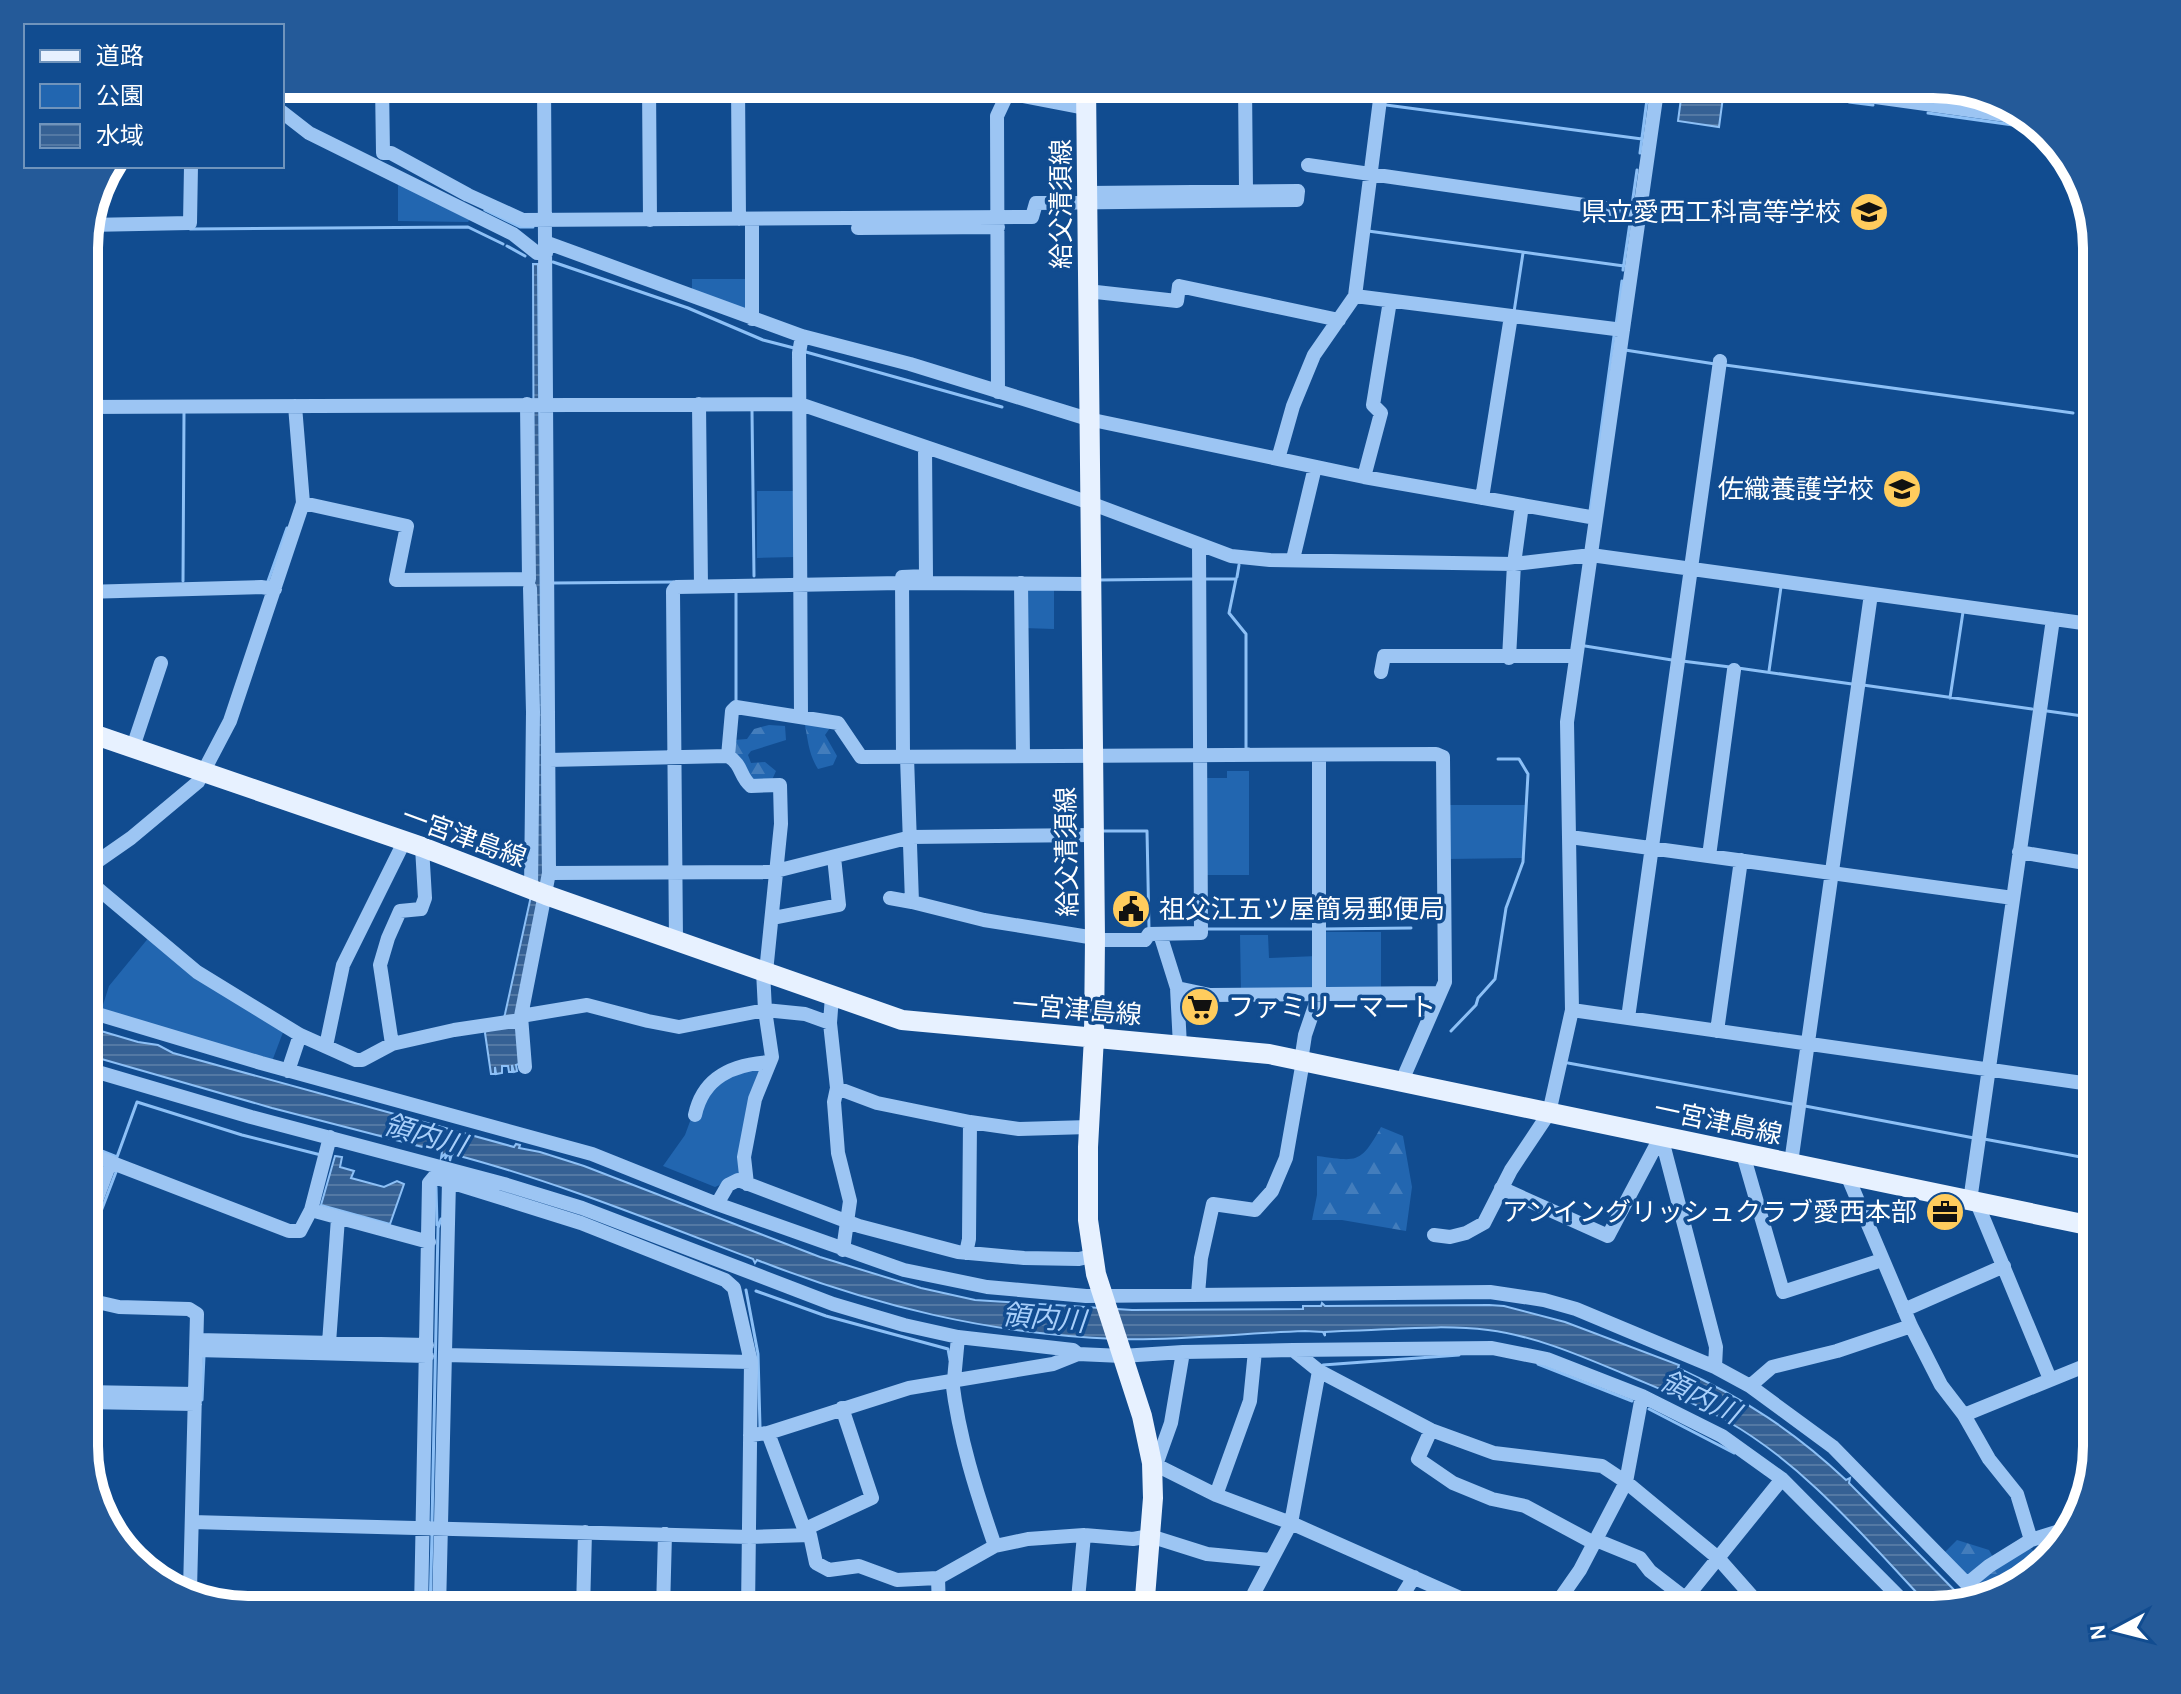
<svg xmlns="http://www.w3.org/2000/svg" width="2181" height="1694" font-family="Karla,'Noto Sans JP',sans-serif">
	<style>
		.green { fill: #2266b0 }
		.forest { fill: url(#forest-firs) }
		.water { fill: url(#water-rules); stroke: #8dc0f6; stroke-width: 2 }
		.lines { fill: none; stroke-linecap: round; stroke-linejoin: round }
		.stream { stroke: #8dc0f6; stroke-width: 3 }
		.minor { stroke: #9cc5f3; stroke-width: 14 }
		.major { stroke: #e7f1ff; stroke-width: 20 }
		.labels { text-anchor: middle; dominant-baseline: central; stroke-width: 7; stroke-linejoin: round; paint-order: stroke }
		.street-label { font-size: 26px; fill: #fff; stroke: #114c90 }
		.poi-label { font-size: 26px; fill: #fff; stroke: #114c90; text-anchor: end }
		.water-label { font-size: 28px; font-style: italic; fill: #a8cffa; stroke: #114c90 }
		.rim { fill: none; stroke: #fff; stroke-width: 10 }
	</style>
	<defs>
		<pattern id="forest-firs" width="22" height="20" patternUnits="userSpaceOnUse" patternTransform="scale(2)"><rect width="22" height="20" fill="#2266b0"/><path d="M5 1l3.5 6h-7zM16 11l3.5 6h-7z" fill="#437dbc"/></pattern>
		<pattern id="water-rules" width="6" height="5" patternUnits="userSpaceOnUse" patternTransform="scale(2)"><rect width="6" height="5" fill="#366194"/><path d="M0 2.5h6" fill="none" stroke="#5479a4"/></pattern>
	</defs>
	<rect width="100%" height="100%" fill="#114c90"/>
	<path class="green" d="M398 182 471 218 468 222 398 221Z
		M692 279H750V313L692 292Z
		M757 491H795L796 557 757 558Z
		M1026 586H1054V629L1023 628Z
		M1227 771H1249V875H1204V778H1227Z
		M1447 805H1525L1523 858 1448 859Z
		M1321 932H1381V992H1324Z
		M1240 935H1268L1269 958 1317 956V987L1241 991Z
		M150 936 285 1027 271 1064 101 1011 109 986Z
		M757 1066 761 1073 738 1160 740 1176 715 1187 663 1166 685 1135 692 1116 715 1082Z"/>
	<path class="forest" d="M809 723 832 725 825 735 837 756 833 765 818 769C809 755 808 741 805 725Z
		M769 725 785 726 786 740 751 751 748 755 751 763 765 762 776 771 771 782 754 784 733 755 734 740 747 739 754 729Z
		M1381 1127 1403 1136 1412 1187 1406 1231 1342 1220H1312L1317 1195V1156C1357 1161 1360 1165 1381 1127Z
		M1957 1540 1989 1550 1994 1559 1968 1580 1942 1555Z
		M2030 1548 2046 1560 2005 1593 1983 1599 1974 1584 1984 1574Z"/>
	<path class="water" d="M1682 91 1723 97 1719 127 1678 121Z
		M533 264H538L543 877 519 1064 516 1065 517 1071 514 1072 512 1065V1072H509L508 1066H502V1073L496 1074 495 1067V1074H491L485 1033 486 1030 501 1028 505 1014 535 878Z
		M84 1026 138 1042 158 1045 173 1053 514 1147 516 1144 520 1145 519 1148 540 1152 584 1166 820 1257 921 1288 975 1300 1132 1310 1303 1309V1306H1321L1322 1303 1325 1306 1489 1305 1504 1306 1565 1322 1679 1365 1678 1368C1743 1398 1794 1431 1846 1480L1850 1478 1849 1483 1966 1602 1933 1610C1869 1543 1808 1467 1727 1421 1694 1402 1657 1388 1622 1373 1579 1355 1535 1336 1488 1330 1441 1324 1390 1330 1342 1331L1325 1332V1336L1323 1332 1305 1331C1242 1333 1179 1341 1117 1339 989 1334 875 1306 757 1260L755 1263 753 1259C653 1221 555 1181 452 1154L450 1161 449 1153 445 1159 446 1153 441 1158 442 1152 272 1108 84 1054Z
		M335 1156 342 1157 340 1167 354 1171 351 1178 384 1187 397 1181 404 1184 390 1224 321 1205Z"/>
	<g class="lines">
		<path class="stream" d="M1849 99V102L1873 105
			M1386 105 1642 139
			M1928 113 2042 129
			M1640 153 1649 84
			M1632 205 1637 170
			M485 210 520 227H533
			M190 229 468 227 503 244
			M1368 231 1624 266
			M507 246 525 256
			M553 262 688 308 763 340 794 348
			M1623 270 1631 216
			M1514 312 1523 253
			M1616 325 1622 281
			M1625 350 1715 364
			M806 352 1002 407
			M1725 365 2073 413
			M752 411 754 576
			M2091 415 2097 416
			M1590 511 1614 336
			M1237 577 1239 565
			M1203 579H1236L1229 613 1246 634V749H1249
			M1098 580 1193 579
			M183 581 184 413
			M554 583 673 582
			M267 584 287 528
			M1585 646 1672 660
			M1682 661 1730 667
			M1738 668 1852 684
			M1769 671 1781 587
			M1863 685 2032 709
			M1950 698 1963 612
			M736 701V593
			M2047 711 2097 718
			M1102 831H1147L1149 929
			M1208 929H1316
			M1323 929 1411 928
			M1451 1031 1476 1005 1478 998 1495 979 1506 908 1523 862 1528 774 1519 759H1498
			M1568 1063 1792 1104
			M1805 1106 1974 1138
			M1984 1139 2097 1160
			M84 1144 117 1157 137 1102 242 1135 321 1155
			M2090 1159 2097 1109
			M436 1187 437 1225
			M84 1256 116 1172
			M746 1290 758 1354 760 1427
			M756 1291 826 1316 948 1349 950 1360
			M1538 1364 1632 1401
			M1323 1365 1459 1355
			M202 1400 204 1356
			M1649 1409 1734 1453
			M432 1522 438 1228 441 1219
			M430 1610 432 1534"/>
		<path class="minor" d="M382 84 383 153H391L468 195 523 220 1032 217 1036 203 1297 200 1298 191 1087 193
			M649 84 650 220
			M738 84 739 219
			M1245 84 1246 191
			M1782 84 2034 119
			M1007 93 1086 108
			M1941 106 1943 87
			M282 112 309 133 513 234 537 253H546
			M1308 165 1640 213
			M88 225 190 223 191 166
			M858 228 998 227
			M545 242 802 336 910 364 1088 419 1364 477 1596 518
			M1087 291 1177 301 1179 286 1339 320
			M1355 296 1623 330
			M752 319V219
			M998 392 997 116 1012 84
			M699 404 701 587
			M84 407 800 404 1090 503 1231 556 1270 560 1514 564 1591 555 2097 625
			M1278 459 1293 406 1314 355 1355 296 1382 84
			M1364 477 1381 413 1373 405 1390 301
			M1482 498 1511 316
			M303 503 407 526 396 580 529 579 527 404
			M1293 559 1315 467
			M1021 583 1023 756
			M530 588 533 712 531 889
			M84 592 261 587 275 589
			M84 643 96 592
			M1509 658 1514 564 1522 505
			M1381 672 1384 656H1576
			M801 716 799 353 802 336
			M133 747 161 663
			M728 756C743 765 739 776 751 786L780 785 781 824 766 972
			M903 757 902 577 926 576 925 447
			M907 757 912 902 984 920 1095 938
			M549 760 728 756 732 711 736 707 838 723 861 757 1436 754 1443 757 1445 982 1401 1083
			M1570 837 2013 898
			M2019 852 2097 865
			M1709 856 1734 670
			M549 873 772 872 911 837 1093 835
			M84 875 98 861 131 838 198 782 230 721 303 503 295 406
			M84 877 197 972 300 1035 356 1060H362L392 1044 454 1030 521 1020
			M890 898 912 902
			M773 918 839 905 834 857
			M1160 934 1177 988 1180 1046
			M1095 940H1145L1149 934 1201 933 1199 545
			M676 941 673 591 676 587 901 583 1091 584
			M1177 988 1210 995 1440 993
			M832 996 830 1023 837 1088 877 1103 970 1122 1019 1129 1089 1127
			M84 1010 261 1063 592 1154 717 1204 904 1270 987 1287 1086 1296 1490 1292 1544 1300 1576 1309 1715 1367 1750 1386 1833 1447 1967 1584 1979 1599
			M1572 1010 2097 1085
			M521 1016 587 1005 648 1021 679 1027 765 1010 763 971
			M1628 1018 1720 361
			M1717 1031 1741 860
			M392 1044 380 965 388 938 400 911 421 909 425 898 422 847
			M326 1046 343 965 404 842
			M1301 1061 1305 1035 1319 994V755
			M525 1067 521 1016 549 873 544 84
			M84 1068 251 1117 504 1184 582 1208 833 1304 904 1325 958 1337 1073 1350 1078 1354 1122 1356 1183 1352 1293 1350 1319 1371 1431 1430 1494 1453 1602 1466 1626 1482 1718 1558 1764 1610
			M288 1071 300 1035
			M837 1088 834 1102 838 1153 850 1201 843 1250
			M695 1115C703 1077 733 1064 770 1062
			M1661 1136 1716 1347 1715 1367
			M84 1152 289 1231H300L311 1210 429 1242
			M1743 1154 1783 1292 1882 1260
			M1791 1163 1871 594
			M1847 1175 1911 1326 1941 1385 1964 1415 1989 1459 2017 1494 2031 1540 2069 1528
			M747 1184 744 1157 755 1099 772 1057 765 1010 805 1014 830 1023
			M1501 1188 1608 1236 1661 1136
			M1970 1201 2053 619
			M1977 1203 2050 1379
			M717 1204 728 1185 738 1180 859 1226 958 1252 1024 1258 1079 1259 1092 1256
			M311 1210 330 1137
			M84 1233 110 1163
			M1434 1235 1450 1237 1466 1233 1484 1223 1511 1170 1549 1113 1572 1010 1567 722 1658 84
			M966 1253 969 1239 970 1122
			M1198 1294 1201 1258 1213 1204 1255 1210 1272 1191 1286 1158 1303 1061
			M84 1299 119 1307 189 1309 197 1314 190 1590
			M1904 1310 2004 1266
			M197 1340 427 1345
			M329 1343 338 1218
			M196 1350 427 1356
			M1293 1350 1492 1348 1547 1359 1642 1396 1722 1436 1782 1479 1912 1610
			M445 1355 751 1362
			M952 1380C959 1438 976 1491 995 1546
			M954 1380 958 1337
			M1750 1386 1772 1367 1837 1351 1911 1326
			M84 1392 195 1394
			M84 1402 195 1404
			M1964 1415 2092 1363
			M1431 1430 1418 1459 1453 1483 1492 1499 1525 1506 1594 1543
			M768 1433 806 1534
			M750 1435 768 1433 909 1388 1053 1364 1078 1354
			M1152 1463 1216 1495 1291 1523 1487 1610
			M2091 1464 2094 1226
			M1156 1465 1171 1423 1183 1352
			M1216 1495 1250 1401 1255 1351
			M99 1510 107 1520 106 1525
			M192 1522 750 1537 810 1535 816 1563 829 1570 859 1566 897 1580 938 1578 995 1546 1028 1539 1084 1535 1133 1539 1150 1536 1207 1554 1270 1560
			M805 1529 872 1498 842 1408
			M1596 1540 1640 1558 1650 1571 1685 1598
			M938 1578 939 1610
			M1967 1584 1989 1566 2031 1540
			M421 1610 429 1183 434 1177 581 1223 725 1280 734 1288 751 1362 748 1610
			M439 1610 449 1181
			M583 1610 585 1532
			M663 1610 665 1534
			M1077 1610 1084 1535
			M1249 1610 1254 1593 1291 1523 1319 1371
			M1345 1610 1396 1606 1414 1577
			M1552 1610 1580 1570 1626 1482 1642 1396
			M1676 1610 1782 1479"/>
		<path class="major" d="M1086 84 1095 938 1094 1037 1088 1147V1220L1096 1274 1142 1416 1152 1463 1153 1498 1144 1610
			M84 731 422 847 546 895 902 1020 1269 1054 2097 1227"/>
	</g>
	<defs>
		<symbol id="school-disc" viewBox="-11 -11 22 22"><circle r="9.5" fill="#ffcc5d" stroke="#114c90"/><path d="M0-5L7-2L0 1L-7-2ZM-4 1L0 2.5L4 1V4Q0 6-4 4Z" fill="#111"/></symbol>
		<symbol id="civic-disc" viewBox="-11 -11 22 22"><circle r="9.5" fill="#ffcc5d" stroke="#114c90"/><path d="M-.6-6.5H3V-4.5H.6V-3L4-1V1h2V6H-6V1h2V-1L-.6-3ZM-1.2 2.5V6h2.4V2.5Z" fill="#111"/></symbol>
		<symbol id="supermarket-disc" viewBox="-11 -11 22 22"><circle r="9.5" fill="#ffcc5d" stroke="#114c90"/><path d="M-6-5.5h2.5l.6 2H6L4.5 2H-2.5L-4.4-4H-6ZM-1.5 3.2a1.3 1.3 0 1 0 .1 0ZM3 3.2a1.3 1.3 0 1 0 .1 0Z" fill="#111"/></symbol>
		<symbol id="office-disc" viewBox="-11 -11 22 22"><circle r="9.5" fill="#ffcc5d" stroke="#114c90"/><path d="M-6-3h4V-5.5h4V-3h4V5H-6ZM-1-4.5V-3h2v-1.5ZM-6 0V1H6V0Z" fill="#111"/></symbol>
	</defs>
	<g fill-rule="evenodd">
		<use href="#school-disc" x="1847" y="190" width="44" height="44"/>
		<use href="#school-disc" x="1880" y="467" width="44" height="44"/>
		<use href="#civic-disc" x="1109" y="887" width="44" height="44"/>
		<use href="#supermarket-disc" x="1178" y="985" width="44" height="44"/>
		<use href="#office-disc" x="1923" y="1190" width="44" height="44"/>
	</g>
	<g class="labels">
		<g class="street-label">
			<text transform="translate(1061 204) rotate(-90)">給父清須線</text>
			<text transform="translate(464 837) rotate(20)">一宮津島線</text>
			<text transform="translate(1067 852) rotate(-91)">給父清須線</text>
			<text transform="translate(1077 1010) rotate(5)">一宮津島線</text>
			<text transform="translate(1718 1122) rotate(12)">一宮津島線</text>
		</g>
		<g class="poi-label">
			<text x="1841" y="212">県立愛西工科高等学校</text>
			<text x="1874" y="489">佐織養護学校</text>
			<text x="1159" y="909" text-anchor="start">祖父江五ツ屋簡易郵便局</text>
			<text x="1228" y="1007" text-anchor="start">ファミリーマート</text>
			<text x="1917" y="1212">アンイングリッシュクラブ愛西本部</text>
		</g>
		<g class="water-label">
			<text transform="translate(425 1135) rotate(16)">領内川</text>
			<text transform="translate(1044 1318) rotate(5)">領内川</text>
			<text transform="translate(1700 1397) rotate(26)">領内川</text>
		</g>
	</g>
	<path d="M0 0H2181V1694H0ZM248 98H1933A150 150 0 0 1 2083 248V1446A150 150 0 0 1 1933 1596H248A150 150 0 0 1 98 1446V248A150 150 0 0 1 248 98Z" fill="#245a99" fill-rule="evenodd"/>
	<path class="rim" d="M248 98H1933A150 150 0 0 1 2083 248V1446A150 150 0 0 1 1933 1596H248A150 150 0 0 1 98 1446V248A150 150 0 0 1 248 98Z"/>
	<rect x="24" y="24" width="260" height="144" fill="#114c90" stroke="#7094bc" stroke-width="2"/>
	<rect x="40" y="50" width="40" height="12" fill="#e7f1ff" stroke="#7094bc" stroke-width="2"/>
	<text x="96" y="64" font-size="24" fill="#ffffff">道路</text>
	<rect x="40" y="84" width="40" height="24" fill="#2266b0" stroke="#7094bc" stroke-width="2"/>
	<text x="96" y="104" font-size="24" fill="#ffffff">公園</text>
	<rect x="40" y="124" width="40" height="24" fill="url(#water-rules)" stroke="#7094bc" stroke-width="2"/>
	<text x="96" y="144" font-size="24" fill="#ffffff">水域</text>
	<g transform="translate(2117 1630) rotate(263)" stroke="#114c90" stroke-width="6" paint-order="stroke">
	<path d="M0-6L14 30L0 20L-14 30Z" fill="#ffffff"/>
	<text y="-12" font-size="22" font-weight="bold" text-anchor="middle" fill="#ffffff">N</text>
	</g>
</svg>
